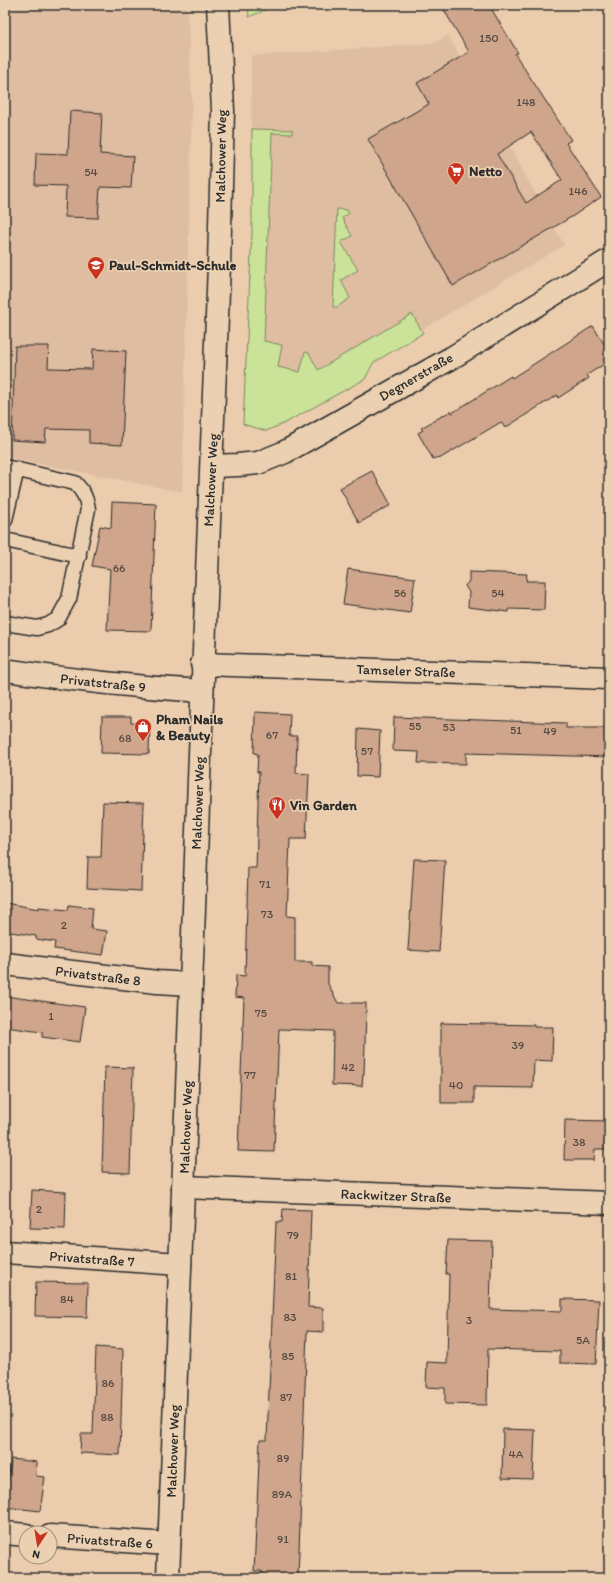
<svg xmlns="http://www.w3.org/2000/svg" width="614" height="1583" font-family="Itim,sans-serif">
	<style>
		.built { fill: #dfbda1 }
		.green { fill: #cae399; stroke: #7a8762 }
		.building { fill: #cfa58b; stroke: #2b2b2b; fill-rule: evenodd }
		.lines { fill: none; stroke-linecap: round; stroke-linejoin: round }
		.lane-casing { stroke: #2b2b2b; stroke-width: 17 }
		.street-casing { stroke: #2b2b2b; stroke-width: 25 }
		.secondary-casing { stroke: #2b2b2b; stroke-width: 25 }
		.lane { stroke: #ebd1b2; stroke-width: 14 }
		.street { stroke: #ebd1b2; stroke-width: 22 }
		.secondary { stroke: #ebd1b2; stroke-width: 22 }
		.labels { text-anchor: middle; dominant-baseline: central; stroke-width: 3.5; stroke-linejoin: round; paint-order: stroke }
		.number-label { font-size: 12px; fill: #544a43 }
		.street-label { font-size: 14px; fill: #2b2b2b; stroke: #ebd1b2 }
		.poi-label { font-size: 14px; font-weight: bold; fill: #2b2b2b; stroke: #ebd1b2; text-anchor: start }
	</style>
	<rect width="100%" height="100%" fill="#ebccad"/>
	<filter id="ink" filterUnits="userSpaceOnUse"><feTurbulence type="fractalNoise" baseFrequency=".025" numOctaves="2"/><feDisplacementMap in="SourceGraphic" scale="8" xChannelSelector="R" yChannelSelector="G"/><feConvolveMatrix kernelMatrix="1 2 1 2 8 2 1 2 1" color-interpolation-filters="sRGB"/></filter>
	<g filter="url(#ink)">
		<path class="built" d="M5 5H187L192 102 182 492 5 457Z
			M448 35 564 245 332 383 272 384 248 333 252 232 251 56 434 43Z"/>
		<path class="green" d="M248 5H267V9L249 17Z
			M252 129 292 130V134L272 133 264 341 282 345 278 367 300 372 305 352 309 353 318 370 412 314 423 333 373 363 365 379 285 423 266 431 243 424 252 232Z
			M337 209 347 210 349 213 342 218 352 236 341 242 358 270 341 280 350 298 337 307H333Z"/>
		<path class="building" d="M441 5H489L518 53 515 54 571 140 566 143 601 197 573 216 453 286 368 139 429 104 417 83 469 52ZM531 132 562 180 526 203 497 154Z
			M70 111 102 113 100 154 133 156 131 188 100 187 98 218 65 217 66 186 35 185 36 153 68 154Z
			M593 326 609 352V361L587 375 589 378 558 398 557 395 505 428 501 422 439 459 438 457 433 459 418 433 423 430 421 428 451 411 452 413 511 376 512 378Z
			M15 346H49L48 368 92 369 93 349 126 351 122 445 89 443V430L46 429 45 442 12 440Z
			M372 471 391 505 359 523 340 488Z
			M112 502 156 504 151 631 107 630 110 569 92 566 100 526 111 528Z
			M348 569 415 578 410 613 343 604Z
			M469 572 527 574 526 581H545L544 610 509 609V612L468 607 469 592 465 586 469 581Z
			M255 712 290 714 289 736H297L296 773 309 774 306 839H290L287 916 295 917V962H312V966L328 967V984L338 1003H366V1012L364 1074H363L362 1086 332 1085 333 1031 279 1029 274 1152 238 1151 244 998 235 997 236 975 245 976 248 868H256L259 772H257L258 754 254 753Z
			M102 717H131V723L150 724 149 754 101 753Z
			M394 717 566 723V728H609V757L466 753V764L418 763 419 752 393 751Z
			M358 729 380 731 378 777 357 776Z
			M103 802 144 803 141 891 87 888 88 857H101Z
			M414 859 445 860 439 952 408 950Z
			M5 903 39 909V907L68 910 69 905 93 908 91 929 107 931 103 955 54 949 55 942 36 939V936L5 931Z
			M5 996 85 1007 80 1042 42 1037V1032L5 1027Z
			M441 1023 534 1025V1027H553L552 1061 534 1060 533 1088 474 1087V1103H441Z
			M105 1067 133 1068 130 1173 102 1172Z
			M565 1120 609 1121V1149H595L594 1160H564Z
			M32 1190 66 1192 65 1229 30 1228Z
			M283 1209 311 1210 308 1307 323 1308V1332L307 1331 298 1578H262V1571H254L260 1440H267L276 1222H282Z
			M448 1240 492 1241 490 1309 562 1311V1299L599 1300 596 1364 560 1363V1351L488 1349 487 1405 445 1404V1388L426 1387 427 1362 447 1363 449 1274H446Z
			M36 1282 88 1283 87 1317 35 1316Z
			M96 1347 123 1349 120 1455 80 1453 81 1434H93Z
			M503 1429 535 1430 533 1479 502 1478Z
			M11 1459 37 1462 36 1476 45 1477 40 1511 5 1507Z"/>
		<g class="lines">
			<defs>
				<path id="lane" d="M5 467 75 483C83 491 87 498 88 509L69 599 58 619 48 625 37 628 5 623
					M5 520 17 469
					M5 540 79 556"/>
				<path id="street" d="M212 466 238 465 258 463 285 452 453 357 609 260
					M202 664 609 678
					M5 670C70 680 136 687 202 691
					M5 964 157 982 191 984
					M183 1187 609 1203
					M5 1252 180 1264
					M5 1533 26 1535
					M50 1536 169 1544"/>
				<path id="secondary" d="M168 1578 219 265 223 111 218 5"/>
			</defs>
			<use href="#lane" class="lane-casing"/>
			<use href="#street" class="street-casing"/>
			<use href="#secondary" class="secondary-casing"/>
			<use href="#lane" class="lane"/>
			<use href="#street" class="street"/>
			<use href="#secondary" class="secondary"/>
		</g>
	</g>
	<defs>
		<symbol id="supermarket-pin" viewBox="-11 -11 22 30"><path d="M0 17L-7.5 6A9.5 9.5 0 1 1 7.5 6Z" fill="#c8321e" stroke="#ebd1b2"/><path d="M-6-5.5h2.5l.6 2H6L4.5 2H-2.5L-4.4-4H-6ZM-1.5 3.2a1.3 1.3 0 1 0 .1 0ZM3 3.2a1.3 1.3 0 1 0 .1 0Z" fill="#fff"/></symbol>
		<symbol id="school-pin" viewBox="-11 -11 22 30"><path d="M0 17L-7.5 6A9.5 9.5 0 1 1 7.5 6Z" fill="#c8321e" stroke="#ebd1b2"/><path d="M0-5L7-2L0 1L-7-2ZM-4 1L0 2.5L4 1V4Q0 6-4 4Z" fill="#fff"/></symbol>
		<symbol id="shop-pin" viewBox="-11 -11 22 30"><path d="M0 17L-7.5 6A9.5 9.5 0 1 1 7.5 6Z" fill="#c8321e" stroke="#ebd1b2"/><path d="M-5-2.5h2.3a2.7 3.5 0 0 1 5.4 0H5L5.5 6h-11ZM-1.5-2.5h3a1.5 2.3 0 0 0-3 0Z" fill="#fff"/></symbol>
		<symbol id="restaurant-pin" viewBox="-11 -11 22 30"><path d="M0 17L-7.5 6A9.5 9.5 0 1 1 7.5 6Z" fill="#c8321e" stroke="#ebd1b2"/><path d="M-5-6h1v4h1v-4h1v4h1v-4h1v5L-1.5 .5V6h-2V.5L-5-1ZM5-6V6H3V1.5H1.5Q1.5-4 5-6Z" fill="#fff"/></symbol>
	</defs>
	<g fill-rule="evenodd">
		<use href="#supermarket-pin" x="446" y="161" width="20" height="27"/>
		<use href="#school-pin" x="86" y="255" width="20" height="27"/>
		<use href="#shop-pin" x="133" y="717" width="20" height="27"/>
		<use href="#restaurant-pin" x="267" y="795" width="20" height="27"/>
	</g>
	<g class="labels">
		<g class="number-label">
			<text x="489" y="38">150</text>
			<text x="526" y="102">148</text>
			<text x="91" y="172">54</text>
			<text x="578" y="191">146</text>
			<text x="119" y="568">66</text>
			<text x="400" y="593">56</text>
			<text x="498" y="593">54</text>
			<text x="415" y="726">55</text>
			<text x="449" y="727">53</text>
			<text x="516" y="730">51</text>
			<text x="550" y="731">49</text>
			<text x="272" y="735">67</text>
			<text x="125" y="738">68</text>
			<text x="367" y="751">57</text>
			<text x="265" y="884">71</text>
			<text x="267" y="914">73</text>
			<text x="64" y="925">2</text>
			<text x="261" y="1013">75</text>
			<text x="51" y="1016">1</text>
			<text x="518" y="1045">39</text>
			<text x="348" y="1067">42</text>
			<text x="250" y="1075">77</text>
			<text x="456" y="1085">40</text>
			<text x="579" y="1142">38</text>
			<text x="39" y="1209">2</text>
			<text x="293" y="1235">79</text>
			<text x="291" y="1276">81</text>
			<text x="67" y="1299">84</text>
			<text x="290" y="1317">83</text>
			<text x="469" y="1320">3</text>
			<text x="583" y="1340">5A</text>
			<text x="288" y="1356">85</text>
			<text x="108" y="1383">86</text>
			<text x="286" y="1397">87</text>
			<text x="107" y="1417">88</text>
			<text x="516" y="1454">4A</text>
			<text x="283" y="1458">89</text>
			<text x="282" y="1494">89A</text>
			<text x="283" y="1539">91</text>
		</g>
		<g class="street-label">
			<text transform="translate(221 156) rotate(-89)">Malchower Weg</text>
			<text transform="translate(416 377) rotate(-30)">Degnerstraße</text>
			<text transform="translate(211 480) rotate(-87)">Malchower Weg</text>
			<text transform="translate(406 671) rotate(2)">Tamseler Straße</text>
			<text transform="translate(103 683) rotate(6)">Privatstraße 9</text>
			<text transform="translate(198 803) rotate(-88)">Malchower Weg</text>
			<text transform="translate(98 976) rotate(7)">Privatstraße 8</text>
			<text transform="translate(186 1127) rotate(-88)">Malchower Weg</text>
			<text transform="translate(396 1196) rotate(2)">Rackwitzer Straße</text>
			<text transform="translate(92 1259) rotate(4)">Privatstraße 7</text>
			<text transform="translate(173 1451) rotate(-88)">Malchower Weg</text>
			<text transform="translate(110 1541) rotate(4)">Privatstraße 6</text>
		</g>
		<g class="poi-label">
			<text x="469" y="171">Netto</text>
			<text x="109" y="265">Paul-Schmidt-Schule</text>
			<text x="156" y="719">Pham Nails<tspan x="156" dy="16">&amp; Beauty</tspan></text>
			<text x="290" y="805">Vin Garden</text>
		</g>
	</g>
	<rect width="614" height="1583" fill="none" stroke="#ebd1b2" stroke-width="20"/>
	<rect x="10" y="10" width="594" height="1563" fill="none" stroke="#2b2b2b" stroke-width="1.5" filter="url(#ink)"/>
	<g transform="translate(38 1545) rotate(192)"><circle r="19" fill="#ebd1b2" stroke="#9e8f7c"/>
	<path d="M0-3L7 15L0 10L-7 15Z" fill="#c8321e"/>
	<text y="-6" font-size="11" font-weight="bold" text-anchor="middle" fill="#2b2b2b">N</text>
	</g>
</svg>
